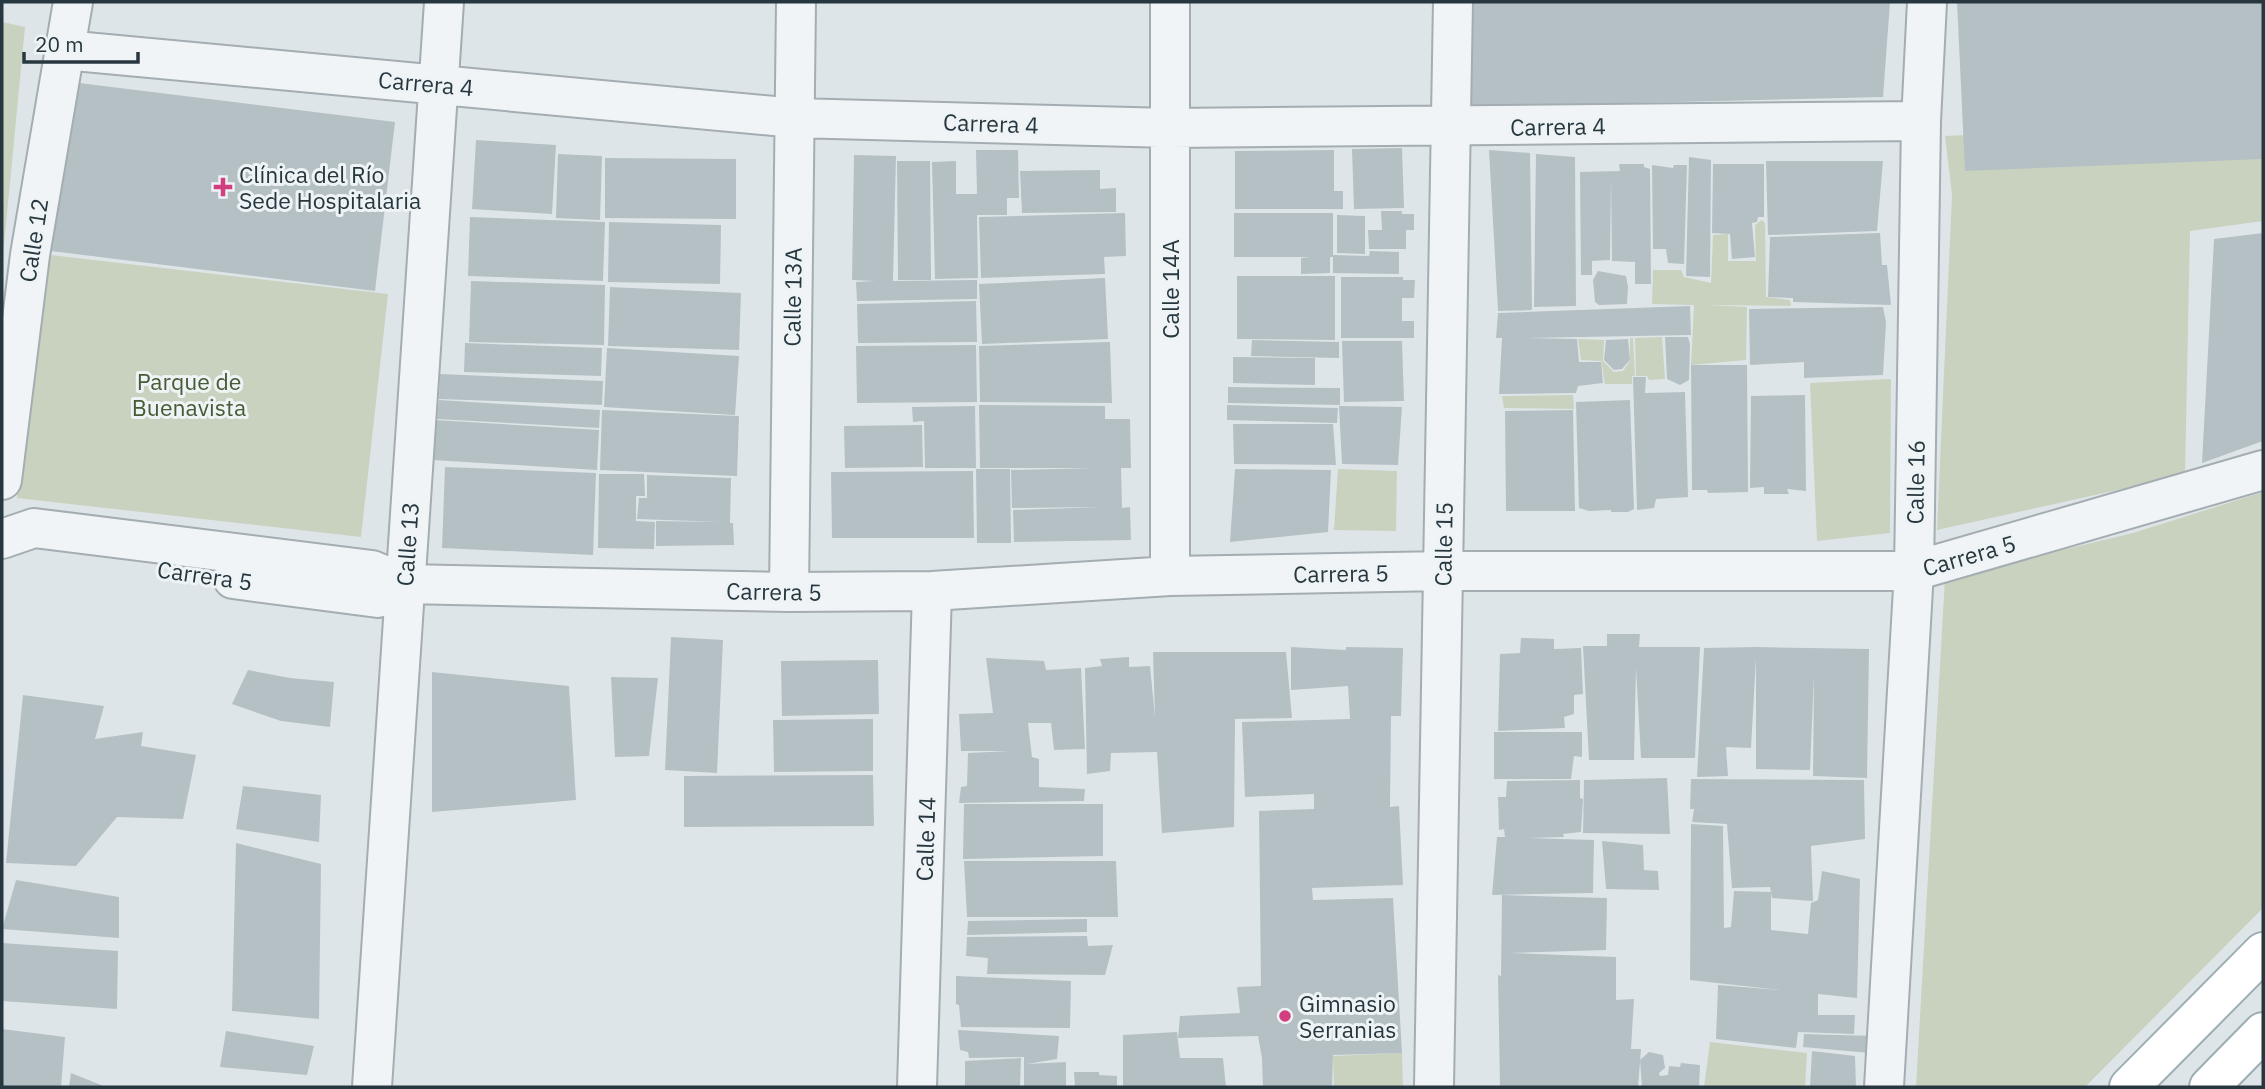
<svg xmlns="http://www.w3.org/2000/svg" width="2265" height="1089" font-family="'IBM Plex Sans',sans-serif">
	<style>
		.green { fill: #c9d2bf }
		.building { fill: #b5c0c5 }
		.lines { fill: none; stroke-linecap: round; stroke-linejoin: round }
		.minor-casing { stroke: #a3adb2; stroke-width: 42 }
		.major-casing { stroke: #9dadb4; stroke-width: 42 }
		.minor { stroke: #f1f4f6; stroke-width: 38 }
		.major { stroke: #fff; stroke-width: 38 }
		.poi-dot { fill: #d13f80; stroke: #eef3f6; stroke-width: 2.5 }
		.labels { text-anchor: middle; dominant-baseline: central; stroke-width: 6; stroke-linejoin: round; paint-order: stroke }
		.street-label { font-size: 23px; fill: #27373f; stroke: #eef3f6 }
		.poi-label { font-size: 23px; fill: #27373f; stroke: #eef3f6; text-anchor: start }
		.park-label { font-size: 23px; fill: #475b34; stroke: #eef3f6 }
	</style>
	<rect width="100%" height="100%" fill="#dee5e8"/>
	<path class="green" d="M2 22 25 27 2 266Z
		M2263 121V221L2190 231 2185 475 1937 530 1952 195 1945 136Z
		M1762 220 1765 223 1766 297 1790 300 1791 306 1707 305 1747 307 1746 360 1691 365 1694 305 1652 304 1653 270H1681L1684 277 1711 283 1713 235 1728 234V261H1756L1755 225Z
		M42 254 388 294 361 537 17 498Z
		M1662 337 1665 379 1649 380 1647 376H1636L1635 338Z
		M1630 338H1633L1635 376H1632V384H1605L1601 361 1581 360 1578 339 1604 340 1603 361 1614 372 1623 371 1630 361Z
		M1891 379 1890 533 1817 541 1810 383Z
		M1573 395 1574 409 1504 408 1502 396Z
		M1338 469 1397 471 1396 531 1334 530Z
		M2263 492V908L2085 1087H1916L1945 578 2133 533Z
		M1710 1042 1807 1053 1805 1087H1704Z
		M1402 1053 1403 1087H1334L1333 1056Z"/>
	<path class="building" d="M1469 2H1890L1883 97 1470 107Z
		M1957 2H2263V159L1965 171Z
		M71 82 395 122 375 291 51 251Z
		M476 140 556 145 552 214 472 209Z
		M1402 148 1404 208 1354 209 1352 149Z
		M976 150H1018L1019 198H1007V215H977L978 278 935 279 932 162 956 161V194H977Z
		M1334 150V191H1343V209H1235V151Z
		M1489 150 1530 153 1532 310 1498 311Z
		M558 154 602 156 600 220 556 218Z
		M1536 154 1575 157 1576 306 1534 307Z
		M854 155 896 156 893 281 977 280V299L857 301 856 282 875 281 852 280Z
		M1689 157 1711 160 1710 277 1686 276Z
		M605 158 736 159V219L605 218Z
		M897 161H930L931 280H898Z
		M1766 161H1883L1877 231 1768 235Z
		M1619 164H1644V167L1650 169 1651 284H1635V262L1612 261 1611 178 1610 260 1592 261V275H1581L1580 172 1620 171Z
		M1713 164H1764V217H1758L1757 222 1752 223 1755 257 1732 259 1730 234 1712 233Z
		M1652 165 1673 168 1674 165H1687L1684 264 1668 263 1666 249H1653Z
		M1100 170V189L1116 188V212L1022 213 1020 171Z
		M1381 211H1402V214H1414V230H1406V249H1369L1368 230H1382Z
		M1125 213 1126 256 1104 257 1105 274 981 278 979 217Z
		M1234 213H1333V255L1369 256 1370 251 1399 252V274L1333 273V257H1330V273L1301 274V258L1310 257H1234Z
		M1337 215 1365 216V254L1337 253Z
		M470 217 605 222 603 281 468 276Z
		M609 222 721 225 720 284 608 282Z
		M1880 233 1882 265H1887L1891 305 1793 302V298L1768 297 1770 237Z
		M2263 233V441L2202 463 2214 239Z
		M1598 271 1626 276 1628 287 1627 304 1599 305 1595 302 1593 280Z
		M1237 276H1335V340L1237 339Z
		M1341 277H1403V280H1415L1414 298H1402V321H1414V338H1341Z
		M1105 278 1108 339 982 344 979 284Z
		M471 281 605 285 604 345 469 342Z
		M610 287 741 293 739 350 608 346Z
		M976 301 977 342 858 343 857 304Z
		M1690 306 1691 335 1527 338 1577 339 1579 362H1601L1603 383 1578 386 1576 393 1499 394 1502 338H1496L1498 313Z
		M1883 307 1886 322 1883 375 1804 378V362L1750 365 1749 309Z
		M1665 337H1688L1690 344 1689 380 1680 385 1667 379Z
		M1628 339 1630 360 1622 369 1614 370 1604 360 1606 340Z
		M1252 340 1339 342V358L1251 356Z
		M1342 341H1402L1404 401 1344 402Z
		M1110 342 1112 403 980 402 979 346Z
		M465 343 602 348 601 376 464 372Z
		M976 345 977 402 857 403 856 346Z
		M607 348 739 356 735 415 604 407Z
		M1233 357 1315 358V385L1233 383Z
		M1691 365H1747L1748 492 1708 493 1707 490H1692Z
		M440 374 603 381 602 405 439 399Z
		M1633 377H1646L1645 393 1685 392 1688 497 1656 499 1654 508 1637 510Z
		M1228 387 1340 388V405L1228 403Z
		M1805 395 1806 491 1787 489 1789 494H1764V487L1750 488 1751 396Z
		M439 400 600 410 599 428 437 419Z
		M1630 400 1634 509 1628 512H1611V510L1589 511 1579 508 1576 402Z
		M979 405 1105 406V419H1130L1131 468H1121L1122 508 1130 507 1131 540 1014 542 1013 510 1101 507 1012 508 1011 470 1093 468H980Z
		M1227 405 1338 408 1337 423 1227 420Z
		M975 406 976 468H925L924 421 913 422 912 407Z
		M1339 406 1402 407 1398 465 1342 464Z
		M602 410 739 416 737 476 600 470Z
		M1573 410 1575 511H1506L1505 411Z
		M435 420 599 430 597 470 433 460Z
		M1233 424H1333L1336 465 1234 464Z
		M922 425 923 467 845 468 844 426Z
		M445 467 596 473 593 555 442 548Z
		M976 469H1010L1011 543H977Z
		M1235 469 1331 470 1328 532 1230 542Z
		M973 471 974 538H832L831 472Z
		M599 474H644L645 496H636V521L655 522 654 549 598 548Z
		M647 475 731 478 730 523H733L734 545 656 546V521L721 522 637 519 639 498H647Z
		M1607 634H1640L1639 647H1700L1695 758H1641L1636 668 1634 760H1589L1583 646H1607Z
		M671 637 723 640 717 773 665 770Z
		M1521 638 1554 639V649L1581 648 1583 694 1574 695V714L1564 717 1565 728 1498 731 1500 654 1520 653Z
		M1291 647 1346 650V647L1403 648 1401 716H1391L1390 807 1399 806 1403 885 1312 888 1313 900 1393 898 1402 1053 1333 1055 1332 1087H1263L1262 1058 1258 1036 1178 1038 1180 1016 1240 1013 1237 987 1261 986 1259 811 1314 809V794L1245 797 1242 722 1350 719 1348 686 1291 690Z
		M1757 647 1869 649 1867 778 1813 776 1814 675 1810 770 1756 769V658L1751 748 1726 747 1728 776 1697 777 1704 648Z
		M1153 652H1286L1292 718 1235 719 1234 827 1162 833 1157 752 1111 753 1110 771 1087 774 1085 668 1102 666 1100 659 1129 657V667L1150 666 1155 717Z
		M986 658 1044 661 1046 670 1081 668 1085 749 1054 750 1051 723H1028L1032 757 1039 759V787L1085 789 1084 801 959 803 961 787 967 786 968 753 1010 751H961L959 714 993 713Z
		M878 660 879 714 782 716 781 661Z
		M248 670 290 678 334 682 330 727 281 721 232 704Z
		M432 672 569 686 576 800 432 812Z
		M611 677 658 678 649 756 615 757Z
		M23 695 104 706 95 739 143 732 141 746 196 755 183 819 117 817 76 866 6 863Z
		M873 719V771L774 772 773 720Z
		M1494 732H1582V757L1574 756 1571 779H1494Z
		M873 775 874 826 684 827V776Z
		M1667 778 1670 834 1583 833 1584 780Z
		M1691 779 1864 780 1865 839 1811 846 1813 901 1772 898 1770 887 1732 888 1727 824 1692 822 1694 809 1748 808 1690 809Z
		M1580 780V798L1583 799 1581 832 1563 834 1564 837 1528 838 1594 840 1593 893 1492 895 1497 837H1505L1504 829 1499 830 1498 797H1506L1507 781Z
		M243 786 321 795 319 842 236 829Z
		M964 804H1103V856L963 859Z
		M1691 824 1723 826 1724 928 1731 927 1734 891 1771 892V930L1808 934 1811 903 1818 900 1822 871 1860 879 1857 998 1818 994V1015H1855L1854 1034 1798 1032 1796 1048 1716 1039 1718 985 1781 990 1690 980Z
		M1602 841 1643 845 1644 870 1658 871 1659 890 1606 889Z
		M236 843 321 864 319 1019 232 1011Z
		M964 861H1116L1118 917H967Z
		M16 880 119 897V938L2 929Z
		M1502 895 1607 898 1606 950 1511 953 1616 957V1000L1634 999 1631 1049H1641L1638 1087H1500L1498 975 1501 976Z
		M1087 919V932L967 935 968 921Z
		M1087 936 1088 946 1113 945 1105 975 987 974 988 958 966 956 967 937Z
		M2 943 118 951 117 1009 2 1001Z
		M956 976 1071 981 1070 1028 961 1027 959 1005 956 1004Z
		M2 1029 65 1037 61 1087H2Z
		M958 1030 1059 1036 1057 1059 1027 1064 1066 1062V1087H1024V1057L969 1058 968 1052 960 1050Z
		M226 1031 314 1046 307 1075 220 1067Z
		M1177 1032 1180 1058H1223L1226 1087H1123V1035Z
		M1804 1034 1873 1036 1870 1053 1803 1047Z
		M1812 1051 1855 1056 1856 1087H1810Z
		M1649 1052 1663 1055 1665 1068 1659 1073 1660 1076 1668 1075 1669 1066 1680 1067 1681 1063 1700 1065 1699 1087H1642L1640 1060Z
		M1021 1058 1020 1087H965V1061Z
		M1074 1072H1099V1075L1117 1076V1087H1075Z
		M71 1073 106 1087H69Z"/>
	<g class="lines">
		<defs>
			<path id="minor" d="M64 50 795 118 1170 128 1921 121
				M2 480 30 255 73 2
				M2 539 34 528 372 570 405 584 789 592 932 591 1170 576 1443 571H1914L2263 470
				M1170 576V2
				M233 579 378 598 405 584
				M789 592 796 2
				M372 1087 444 2
				M917 1087 932 591
				M1434 1087 1453 2
				M1884 1087 1914 571 1921 121 1927 2"/>
			<path id="major" d="M2129 1087 2263 952
				M2209 1087 2263 1032"/>
		</defs>
		<use href="#minor" class="minor-casing"/>
		<use href="#major" class="major-casing"/>
		<use href="#minor" class="minor"/>
		<use href="#major" class="major"/>
	</g>
	<g class="poi-dot">
		<path d="M219.5 176.5h7v7h7v7h-7v7h-7v-7h-7v-7h7z"/>
		<circle cx="1285" cy="1016" r="7"/>
	</g>
	<g class="labels">
		<g class="street-label">
			<text transform="translate(426 83) rotate(5)">Carrera 4</text>
			<text transform="translate(991 123) rotate(2)">Carrera 4</text>
			<text transform="translate(1558 126) rotate(-1)">Carrera 4</text>
			<text transform="translate(33 240) rotate(-81)">Calle 12</text>
			<text transform="translate(1170 289) rotate(-90)">Calle 14A</text>
			<text transform="translate(792 297) rotate(-89)">Calle 13A</text>
			<text transform="translate(1915 482) rotate(-89)">Calle 16</text>
			<text transform="translate(407 544) rotate(-86)">Calle 13</text>
			<text transform="translate(1443 544) rotate(-89)">Calle 15</text>
			<text transform="translate(1969 555) rotate(-16)">Carrera 5</text>
			<text transform="translate(1341 573) rotate(-1)">Carrera 5</text>
			<text transform="translate(205 575) rotate(8)">Carrera 5</text>
			<text transform="translate(774 591) rotate(1)">Carrera 5</text>
			<text transform="translate(925 839) rotate(-88)">Calle 14</text>
		</g>
		<g class="poi-label">
			<text x="239" y="174">Clínica del Río<tspan x="239" dy="26">Sede Hospitalaria</tspan></text>
			<text x="1299" y="1003">Gimnasio<tspan x="1299" dy="26">Serranias</tspan></text>
		</g>
		<g class="park-label">
			<text x="189" y="381">Parque de<tspan x="189" dy="26">Buenavista</tspan></text>
		</g>
	</g>
	<rect width="2265" height="1089" fill="none" stroke="#27373f" stroke-width="7"/>
	<path d="M24 52v10h114v-10" fill="none" stroke="#27373f" stroke-width="3.5"/>
	<text x="35" y="52" font-size="21" fill="#27373f" stroke="#eef3f6" stroke-width="5" paint-order="stroke">20 m</text>
</svg>
